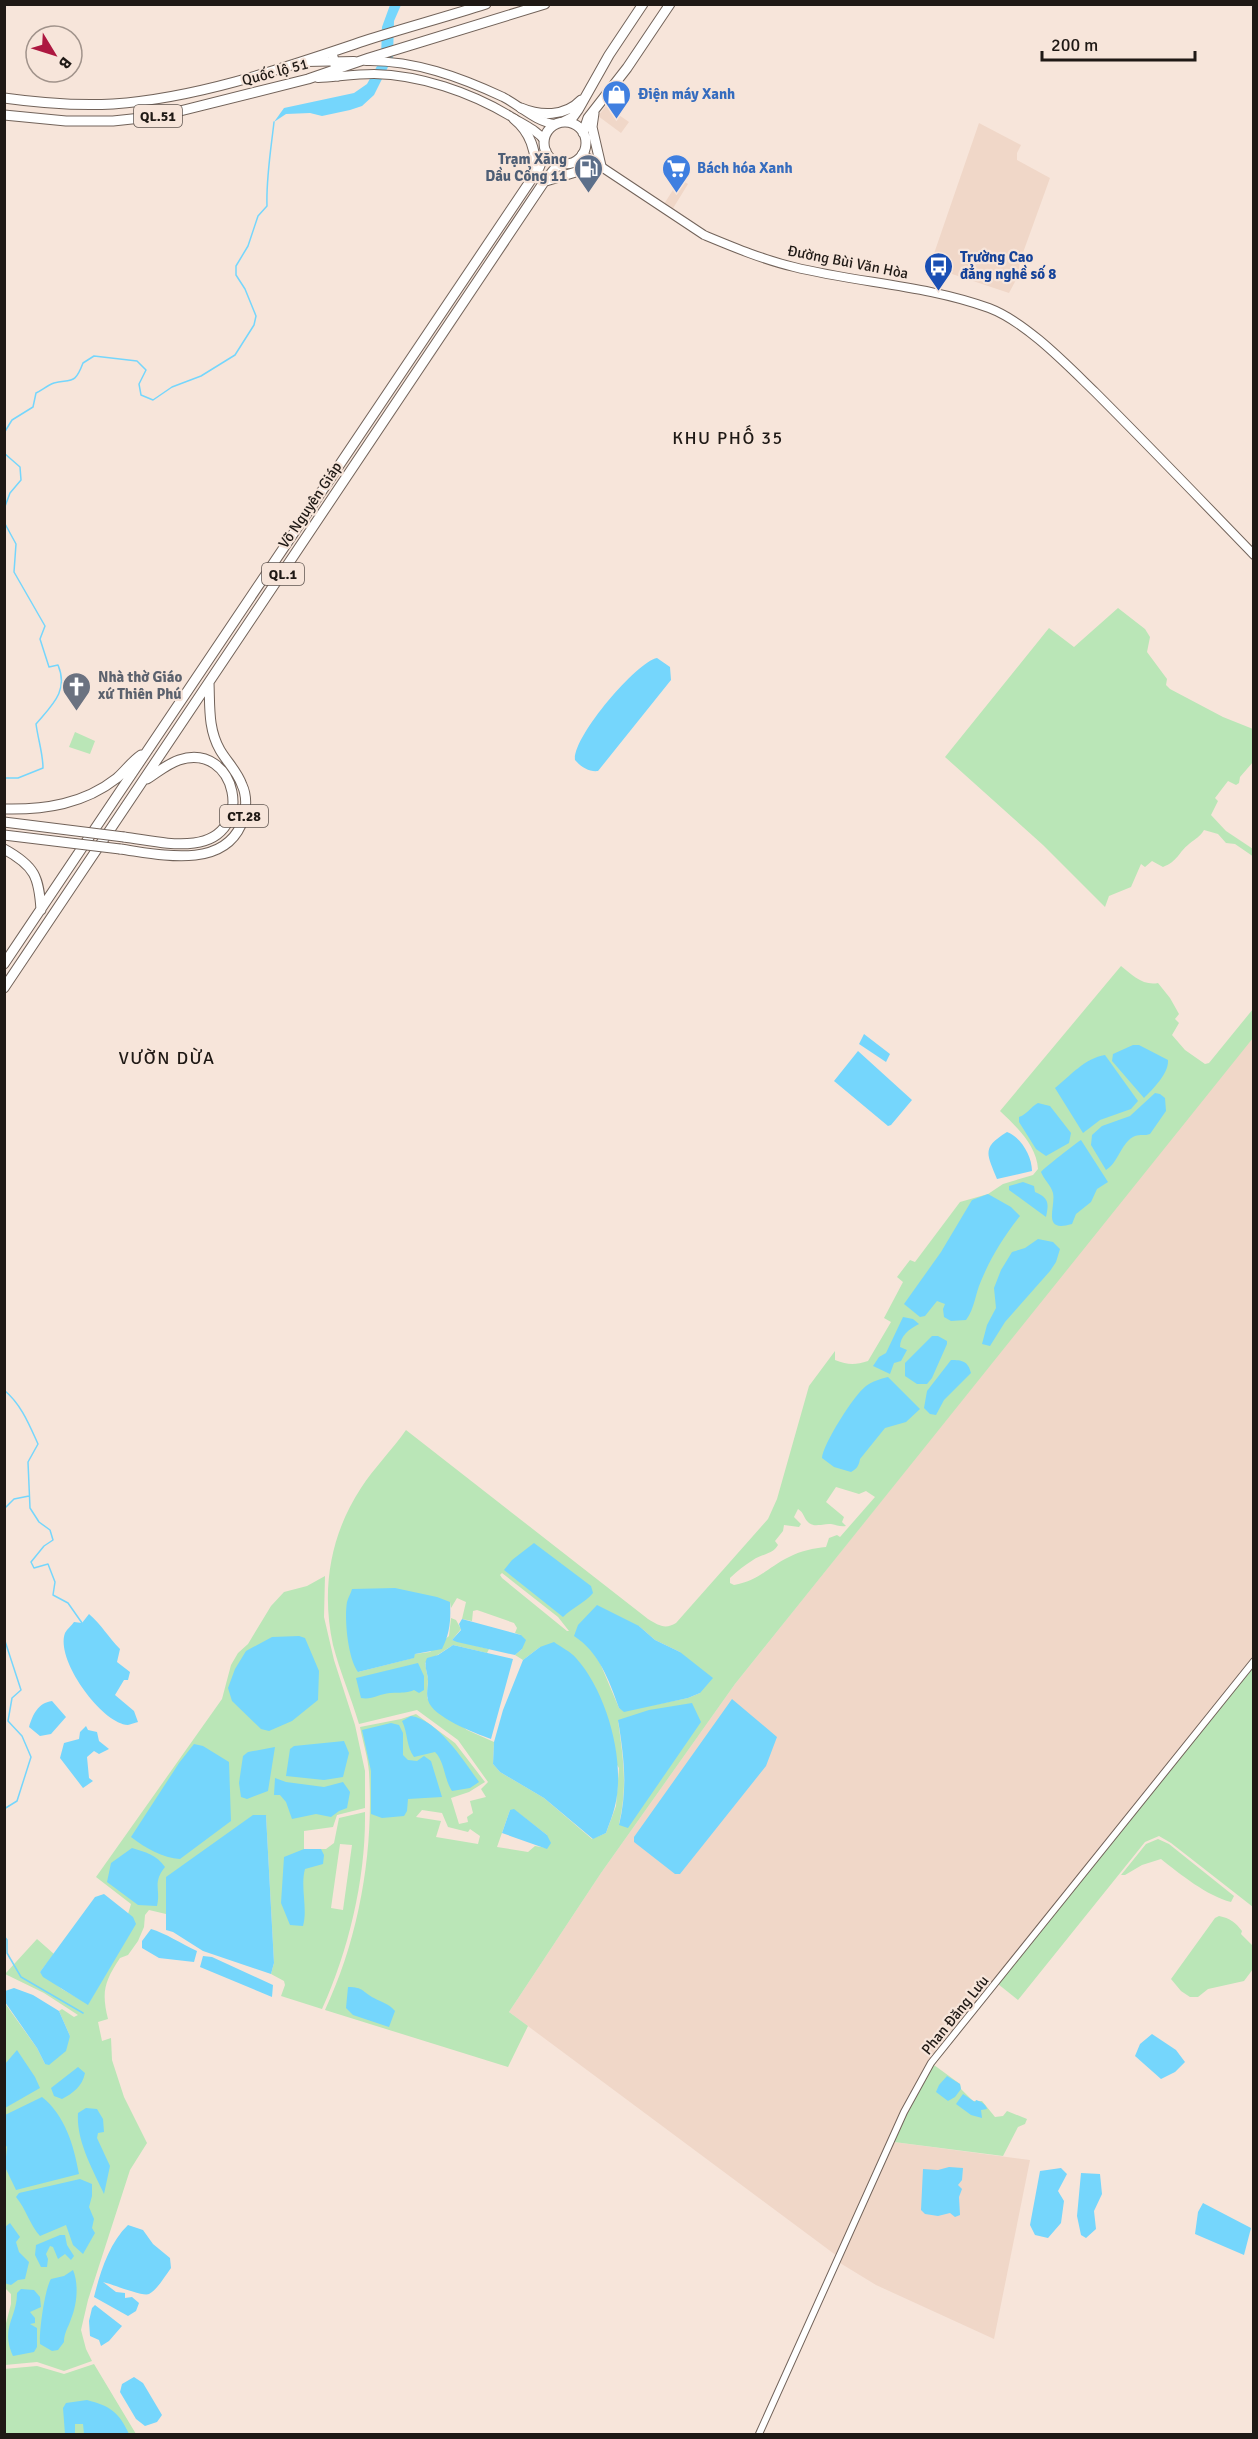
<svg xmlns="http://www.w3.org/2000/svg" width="1258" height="2439" font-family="Signika,sans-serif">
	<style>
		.built { fill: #f0d7c8 }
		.green { fill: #bae6b7; fill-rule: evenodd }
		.water { fill: #75d6fc }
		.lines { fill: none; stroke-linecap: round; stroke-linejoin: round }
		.stream { stroke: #75d6fc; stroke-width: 1.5 }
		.minor-casing { stroke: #72635a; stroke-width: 8 }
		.major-casing { stroke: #72635a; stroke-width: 10 }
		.highway-casing { stroke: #72635a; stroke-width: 11 }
		.minor { stroke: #fff; stroke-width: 6 }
		.major { stroke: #fff; stroke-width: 8 }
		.highway { stroke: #fff; stroke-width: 9 }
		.highway-bridge-casing { stroke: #72635a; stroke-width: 11; stroke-linecap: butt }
		.highway-bridge { stroke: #fff; stroke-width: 9 }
		.labels { text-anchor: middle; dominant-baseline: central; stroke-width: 4.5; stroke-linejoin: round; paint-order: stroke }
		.shield { fill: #f7e5da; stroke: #605650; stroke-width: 1.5 }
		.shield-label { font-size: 14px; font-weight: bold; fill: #1f1915 }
		.street-label { font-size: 15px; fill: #1f1915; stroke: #f7e5da }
		.shop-label { font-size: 15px; font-weight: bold; fill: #366cbe; stroke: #f7e5da; text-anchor: start }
		.service-label { font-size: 15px; font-weight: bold; fill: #4e5e75; stroke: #f7e5da; text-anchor: end }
		.transit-label { font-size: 15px; font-weight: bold; fill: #164399; stroke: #f7e5da; text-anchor: start }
		.worship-label { font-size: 15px; font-weight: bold; fill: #5b616d; stroke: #f7e5da; text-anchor: start }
		.quarter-label { font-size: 18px; letter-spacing: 1.5px; fill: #1f1915; stroke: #f7e5da }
	</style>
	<rect width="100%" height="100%" fill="#f7e5da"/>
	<path class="built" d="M606 106 629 122 621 133 598 116Z
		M979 123 1021 145 1017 153V160L1050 178 1020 261 1018 276 1009 293 949 273 928 271Z
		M680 179 688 184 672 210 664 204Z
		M1253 1036V1656L929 2062 901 2111 837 2256 509 2012 601 1873 735 1684Z
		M894 2142 1030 2160 994 2339 876 2285 840 2263Z"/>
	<path class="green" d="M1118 608 1145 629 1150 637 1147 652 1167 679 1166 685 1170 689 1223 717 1253 729V762L1240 777 1239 783 1236 785 1228 781 1215 798 1218 801 1211 815 1226 831 1253 849 1254 857 1235 844 1226 843 1218 834 1204 830C1199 838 1196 838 1189 844 1178 853 1178 861 1163 867L1152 861 1145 867 1141 864 1131 887 1109 896 1105 907 1043 845 945 757 1049 628 1074 647Z
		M75 732 95 741 90 754 69 747Z
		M1121 966C1132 975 1143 986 1158 983L1170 998 1179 1014 1175 1019 1179 1023 1172 1035 1185 1050 1205 1064 1209 1063 1253 1009V1038L735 1684 601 1873 509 2012 528 2026 508 2067 325 2010C359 1938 374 1852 369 1772 368 1758 363 1742 360 1727L401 1719 416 1714 455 1743 485 1782 469 1792 451 1798 459 1824 468 1822 467 1817 473 1813 470 1801 486 1797 481 1789 488 1782 458 1740 417 1710 359 1724C351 1697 340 1672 333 1645 321 1590 330 1535 361 1488 374 1468 392 1450 406 1430L648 1619C658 1625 665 1630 676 1623L768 1519 777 1499 809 1386 835 1351V1360C848 1365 855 1365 868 1361L891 1322 884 1318 903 1282 897 1277 910 1260 915 1262 960 1202 988 1194 1003 1184 1033 1175 1038 1169C1037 1146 1016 1126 1000 1111ZM836 1487 859 1494 866 1491 875 1497 840 1537 837 1535 829 1538 826 1547C814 1548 800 1551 789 1557 768 1567 759 1581 734 1585L730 1583V1578C737 1571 745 1565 753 1560 762 1554 773 1554 778 1545L775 1541 783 1531 784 1525 799 1527 801 1524 794 1517 798 1509C804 1513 803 1516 807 1521 813 1529 823 1523 831 1524 837 1525 840 1527 846 1526L842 1522 844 1517 826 1502ZM502 1573 558 1617 569 1631H567L502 1578 500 1575ZM457 1598 466 1602 462 1619 472 1621 473 1611 477 1610 514 1623 517 1628 515 1633 521 1635 522 1649 515 1655 523 1660 540 1647 619 1768 616 1806 606 1833 592 1839 544 1798 500 1772 493 1764 494 1742 467 1730 427 1698 428 1679 425 1663 453 1645 487 1653 489 1649 452 1640 461 1629 456 1620 451 1618 449 1636 430 1652 415 1654 413 1658 358 1672 450 1602 451 1608ZM639 1626 655 1640 680 1652 700 1693 688 1698 624 1711 619 1708 600 1663 588 1645ZM618 1720 645 1803 619 1824C628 1785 623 1758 618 1720ZM422 1810 442 1813 448 1827 468 1832 470 1829 480 1836 478 1844 436 1837 441 1821 416 1817ZM510 1810 517 1812 547 1835V1848L535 1846 528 1852 497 1847Z
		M325 1576 324 1617 334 1660 355 1725 365 1771V1808L337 1815 333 1827 304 1831V1849H326L334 1843 339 1818 365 1812C366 1877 349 1950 322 2009L281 1996 285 1985 284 1981 271 1974 274 1963 266 1815 167 1877 166 1914 149 1910 145 1915 144 1927 138 1941 128 1955 120 1958C105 1981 101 1991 108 2019L98 2022 102 2041 111 2038 112 2060 124 2097 147 2143 130 2170 88 2300 81 2330 86 2349 92 2361 64 2371 37 2362 5 2365V2327L11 2304V2294L4 2287V2002L37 2048 45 2064 70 2036 59 2011 62 2009 74 2017 78 2015 44 1993 5 1974 37 1939 54 1954 40 1972 62 1989 88 2004 135 1924 128 1914 131 1904 96 1877 222 1699 231 1665 238 1653 248 1644 271 1606 284 1592 307 1586ZM340 1844 352 1845 343 1910 331 1908Z
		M1253 1665V1907L1171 1843 1159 1836 1145 1842 1018 2000 998 1984Z
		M1158 1839 1169 1844 1234 1896 1231 1902C1207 1896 1180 1874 1161 1859L1142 1865 1125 1875H1121L1146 1844Z
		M1219 1916C1230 1918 1236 1923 1242 1931L1241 1934 1253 1946V1969L1244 1981 1208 1989 1198 1997H1190L1181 1991 1171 1979 1215 1918Z
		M934 2065 960 2084 961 2089 973 2101H982L995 2117 1003 2116 1007 2111 1027 2119 1025 2124 1018 2127 1003 2156 894 2142 907 2113Z
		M94 2364 136 2434H5L4 2369 37 2366 64 2374Z"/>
	<path class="water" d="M390 5H401L394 21 393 57 374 95 362 106 350 110 322 116 310 113 286 114 274 122 284 108 354 93 367 84 381 59 382 27Z
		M657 658 670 667 671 680 598 771C589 772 581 767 575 760 572 738 636 662 657 658Z
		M864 1034 890 1054 886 1062 859 1044Z
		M1133 1045H1139L1168 1060C1169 1073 1153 1089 1144 1098L1112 1061 1113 1054Z
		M858 1051 912 1100 891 1125 888 1126 834 1081Z
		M1105 1055 1138 1101 1131 1109 1100 1120 1083 1133 1055 1088C1070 1076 1085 1058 1105 1055Z
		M1155 1093 1160 1094 1165 1098 1166 1111 1150 1134C1145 1136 1140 1134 1135 1136 1121 1142 1119 1162 1106 1170L1091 1145 1092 1135 1102 1126 1130 1116Z
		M1038 1103 1050 1106 1071 1133 1069 1143 1046 1156 1036 1149 1019 1122V1117C1028 1114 1030 1107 1038 1103Z
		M1007 1132C1021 1137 1032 1156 1032 1171L997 1179C987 1154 981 1148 1007 1132Z
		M1081 1140 1108 1182 1097 1189 1091 1202 1076 1214 1072 1224C1041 1233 1056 1208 1053 1193 1051 1185 1044 1180 1041 1172 1044 1168 1076 1143 1081 1140Z
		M1023 1182 1034 1186 1035 1192C1049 1198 1049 1203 1046 1217L1009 1190V1186Z
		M988 1194 1011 1207 1020 1216C1004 1236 991 1257 981 1281 975 1294 975 1308 966 1320L951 1321 944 1317 943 1309 945 1304 937 1301 925 1316 920 1317 904 1304 941 1252 972 1200Z
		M1038 1239 1053 1242 1060 1249 1056 1262 1050 1271 1005 1322 990 1346 982 1344 987 1325 996 1308 994 1288 1001 1270 1012 1252 1025 1248Z
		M903 1317 913 1319 919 1324C909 1329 900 1336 900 1347L907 1350 901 1361 894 1363 890 1374 873 1366 879 1357 886 1353Z
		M932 1336H938L947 1341V1344L932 1378 927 1384H917L905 1376V1363Z
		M951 1360C962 1360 968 1361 971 1373L944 1400 936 1415 930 1414 924 1408 927 1391Z
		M888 1377 920 1409 906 1422 885 1428 860 1459C859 1465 857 1469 851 1472L834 1467 822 1458C823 1444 854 1395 866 1386 873 1381 880 1379 888 1377Z
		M534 1543 591 1586 593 1593C585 1603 573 1607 563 1617L504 1570 512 1560Z
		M395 1588 437 1597 450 1602C451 1620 450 1633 442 1649L415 1654 414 1658 358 1672C348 1659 344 1619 347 1602 348 1598 351 1593 352 1589Z
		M597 1605 639 1626 655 1640 680 1652 713 1678 700 1693 688 1698 624 1712 619 1708C609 1680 599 1652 574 1636L578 1625Z
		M89 1614C102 1625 108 1637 120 1649L117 1662 130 1672 128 1680H124L115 1695 134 1711 138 1722C137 1722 129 1725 128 1725 101 1723 55 1659 65 1633 67 1629 72 1625 74 1622L82 1623Z
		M462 1619 521 1635 526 1640 522 1649 515 1655 457 1642 452 1640 461 1630 459 1624Z
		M299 1636 305 1638 319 1671 318 1700 292 1721 269 1731 261 1729 232 1701 228 1688 235 1669 246 1651 272 1637Z
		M554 1642C561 1647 571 1652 576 1658 607 1692 626 1762 615 1806 613 1815 609 1824 606 1833L593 1839 544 1798 500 1772 493 1764 494 1742 503 1710 523 1660 540 1647Z
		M453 1645 513 1659 491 1739C475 1733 432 1717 428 1700 426 1694 428 1687 428 1681 428 1672 423 1666 427 1658L438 1655Z
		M418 1663 424 1676V1690L419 1693 414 1690C405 1694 399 1692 390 1693 379 1694 372 1700 361 1698L356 1678Z
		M732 1699 777 1737 766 1766 680 1874H675L634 1842V1837Z
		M52 1701 66 1717 51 1734 40 1736 29 1727C33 1714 38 1703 52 1701Z
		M692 1703 701 1722 628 1828 619 1825C628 1788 624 1757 618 1720L649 1710Z
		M411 1716C438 1720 464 1761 479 1782L470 1788 452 1791C444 1779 445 1762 435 1752L414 1757C406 1746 408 1733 402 1721Z
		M391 1723 399 1725 403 1733V1755L408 1760 417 1761 424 1756 431 1761 442 1797 408 1799 407 1811 404 1816 382 1818 371 1814V1771L362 1730Z
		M86 1726 88 1730 97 1732 99 1741 109 1749 99 1754 94 1751 87 1757 89 1778 93 1781 83 1788 60 1758 64 1743 79 1739 80 1732Z
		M344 1741 349 1753 343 1777 324 1780 286 1776 290 1749 294 1746Z
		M194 1744 203 1746 229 1762 231 1821 180 1859C163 1858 145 1848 131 1837L179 1763Z
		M275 1747 268 1791 247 1799 241 1797 239 1783 243 1756 248 1752Z
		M275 1778 286 1782 324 1787 343 1782 350 1792 347 1808 339 1811 331 1817 316 1814 292 1819 286 1802 280 1795H274Z
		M514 1809 547 1835 551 1843 547 1849 502 1833 510 1810Z
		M253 1815H266L274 1963 271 1974 203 1951 173 1932 166 1930V1877Z
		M132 1848C145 1852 157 1855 165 1867 152 1883 161 1889 157 1906L138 1905 107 1882 111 1863Z
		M304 1849H321L324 1855 323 1864 305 1869C300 1887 308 1908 303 1926L290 1925 281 1903 284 1857Z
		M104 1894 133 1917 136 1924 88 2005 43 1977 40 1972 95 1897Z
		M151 1929C165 1933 182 1944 197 1951L194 1962 159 1958 142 1948V1941Z
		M203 1956 212 1957 273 1985 272 1997 200 1967Z
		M348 1987C364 1987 362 1992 374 1998 383 2003 388 2003 395 2011L389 2027 353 2015 346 2008Z
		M14 1988 33 1995 59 2011 70 2036 66 2051 49 2065 45 2064 37 2048 5 2002V1991Z
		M1152 2034 1176 2050 1185 2062 1175 2072 1161 2079 1135 2056 1140 2044Z
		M17 2050 35 2077 40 2088 5 2108V2064Z
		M78 2067 85 2073C82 2087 73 2093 62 2099L54 2096 51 2088Z
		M947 2076 960 2084 961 2089 955 2097 948 2101 936 2092 939 2085Z
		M963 2094 975 2102 976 2100C980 2101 986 2104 987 2109L981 2110 982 2118 971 2115 956 2104Z
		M42 2097C65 2115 74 2146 79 2174L16 2190 5 2167 7 2147 5 2144V2115Z
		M86 2108 97 2109 103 2119 104 2132 98 2133 97 2138 110 2166 104 2194C93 2170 76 2141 78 2113Z
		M949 2167 963 2168 962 2180 958 2185 962 2189 959 2197 960 2215 955 2217 950 2213 938 2216 925 2214 921 2210 923 2169 938 2170Z
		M1061 2168 1067 2174 1058 2191 1064 2201 1061 2223 1048 2238 1035 2235 1030 2225 1040 2171Z
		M1081 2173 1100 2174 1102 2194 1094 2211 1096 2229 1086 2238 1081 2235 1077 2216Z
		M80 2179 92 2184V2196L89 2207 94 2219 92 2228 95 2233 83 2254 73 2245 66 2225 40 2236C30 2225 26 2209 16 2197L19 2193Z
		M1203 2203 1251 2228 1244 2255 1195 2234 1198 2212Z
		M10 2223 20 2237 16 2242 19 2252 29 2262 25 2279 18 2280 11 2285 4 2283 5 2227Z
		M128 2225 143 2230 153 2244 170 2258 171 2268C165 2276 157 2290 149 2294 143 2297 112 2284 103 2282L116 2292 125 2293V2298L132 2297 139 2303 136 2311 128 2316 94 2297C100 2273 109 2243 128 2225Z
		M60 2235H65L67 2245 74 2256 71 2260 65 2254 58 2259 53 2247 50 2246 46 2254 48 2259 47 2267H41L35 2255 36 2245Z
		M73 2270C79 2284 77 2305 71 2319 68 2328 64 2333 64 2342L58 2350 52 2351 40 2344C39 2331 45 2288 51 2279L64 2276Z
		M21 2289 34 2290 40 2297 41 2307 30 2312 35 2318V2323L30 2324 37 2328V2347L34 2352 13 2356C0 2327 17 2319 17 2293Z
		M95 2305 122 2326 109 2341 101 2346 99 2340 90 2336 89 2321 92 2308Z
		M134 2377 143 2383 162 2415 157 2422 145 2426 136 2419 120 2392 122 2384Z
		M87 2400C110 2406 119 2412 129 2434H84L83 2424H75V2434H65L63 2408 66 2403Z"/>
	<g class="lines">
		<path class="stream" d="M4 433 12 420 33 407 36 393C42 390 48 385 54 383 73 379 75 384 83 363L94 356 137 361 146 370 139 384 141 395 153 400 172 387 201 376 235 355 254 325 256 316 245 289 236 275V266L248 246 258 216 267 206C266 178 271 149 274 122
			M4 453 20 467 21 480 10 493 4 509
			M4 522 16 544 14 572 45 626 40 639 49 667 58 665C69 691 52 705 36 724 38 739 43 754 43 768L18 778H4
			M4 1390C21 1404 29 1424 38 1444L28 1462 30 1508 39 1522 50 1530 53 1540 44 1546 31 1562 34 1568 48 1564 55 1582 53 1595 68 1603 82 1623
			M4 1509 14 1499 29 1496
			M4 1638 21 1690 12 1698 8 1721 22 1736 31 1757 17 1801 4 1809
			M4 1936 7 1940V1953L21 1977 83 2013"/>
		<defs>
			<path id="minor" d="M759 2434 904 2112 931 2063 1254 1661"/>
			<path id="major" d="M366 61C414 60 460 77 503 97 519 105 537 123 555 124
				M306 62 354 61
				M318 78C336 77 355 74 374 74 420 75 470 92 510 116 521 123 536 129 544 140
				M582 154 704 235C733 247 764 260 794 267 858 283 926 285 989 308 1026 322 1067 365 1095 392 1149 446 1201 500 1254 555"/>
			<path id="highway" d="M332 53 338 76
				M4 98C40 103 77 106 113 104 198 98 284 68 364 41 404 28 446 17 486 4
				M521 108C540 116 565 117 581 100
				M594 113 592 127 601 166
				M4 115 66 121H113L160 116 308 79 369 58 545 4
				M514 119C529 131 538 152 534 172
				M563 122 573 117 578 110 609 55 643 4
				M544 143a21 21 0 1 1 42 0a21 21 0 1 1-42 0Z
				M583 133 588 118 627 68 670 4
				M546 181 599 165
				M4 809C45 810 84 804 117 778 125 771 132 761 141 755
				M124 837C147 840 171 846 194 843 258 835 236 741 179 760 167 764 157 773 147 779
				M4 849C35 866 39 877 41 910
				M120 849C158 854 221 870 241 825 246 812 248 798 242 785 237 771 227 762 220 750 208 729 210 707 209 683
				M4 964 539 168 546 151
				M4 988 544 182 556 167 564 164"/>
		</defs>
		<use href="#minor" class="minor-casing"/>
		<use href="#major" class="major-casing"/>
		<use href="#highway" class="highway-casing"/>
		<use href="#minor" class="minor"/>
		<use href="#major" class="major"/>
		<use href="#highway" class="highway"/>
		<defs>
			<path id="highway-bridge" d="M4 822 124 837
				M4 835 120 849"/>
		</defs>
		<use href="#highway-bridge" class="highway-bridge-casing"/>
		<use href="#highway-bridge" class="highway-bridge"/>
	</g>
	<defs>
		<symbol id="shop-pin" viewBox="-11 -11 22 30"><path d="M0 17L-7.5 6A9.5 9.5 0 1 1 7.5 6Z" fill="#3f7fe0" stroke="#f7e5da"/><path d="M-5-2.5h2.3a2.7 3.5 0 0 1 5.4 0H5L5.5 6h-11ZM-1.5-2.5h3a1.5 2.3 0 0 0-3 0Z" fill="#fff"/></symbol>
		<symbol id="fuel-pin" viewBox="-11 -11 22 30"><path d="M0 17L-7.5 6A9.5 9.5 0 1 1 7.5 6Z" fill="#5c6f8a" stroke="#f7e5da"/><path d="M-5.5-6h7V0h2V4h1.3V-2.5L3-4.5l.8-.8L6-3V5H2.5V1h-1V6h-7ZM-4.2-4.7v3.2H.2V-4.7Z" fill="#fff"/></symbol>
		<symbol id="supermarket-pin" viewBox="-11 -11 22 30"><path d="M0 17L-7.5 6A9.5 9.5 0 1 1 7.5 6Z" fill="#3f7fe0" stroke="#f7e5da"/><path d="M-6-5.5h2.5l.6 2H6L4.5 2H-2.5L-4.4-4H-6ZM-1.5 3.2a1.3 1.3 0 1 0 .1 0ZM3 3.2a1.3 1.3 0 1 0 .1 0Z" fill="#fff"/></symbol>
		<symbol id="bus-pin" viewBox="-11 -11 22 30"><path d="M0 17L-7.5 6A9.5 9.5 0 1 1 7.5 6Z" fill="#1a4fb4" stroke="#f7e5da"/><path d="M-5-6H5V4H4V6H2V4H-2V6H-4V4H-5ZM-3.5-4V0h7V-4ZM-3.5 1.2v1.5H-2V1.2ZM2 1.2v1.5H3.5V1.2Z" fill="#fff"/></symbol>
		<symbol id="church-pin" viewBox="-11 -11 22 30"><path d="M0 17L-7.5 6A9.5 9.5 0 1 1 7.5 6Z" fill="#6b7280" stroke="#f7e5da"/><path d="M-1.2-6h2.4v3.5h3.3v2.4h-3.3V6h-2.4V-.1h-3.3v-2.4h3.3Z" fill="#fff"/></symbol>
	</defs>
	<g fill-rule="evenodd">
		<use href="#shop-pin" x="600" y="78" width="33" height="45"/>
		<use href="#fuel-pin" x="572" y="152" width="33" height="45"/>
		<use href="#supermarket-pin" x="660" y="152" width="33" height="45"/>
		<use href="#bus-pin" x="922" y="250" width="33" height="45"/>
		<use href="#church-pin" x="60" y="670" width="33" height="45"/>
	</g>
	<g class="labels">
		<g class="shield">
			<rect x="134" y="105" width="48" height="22" rx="4.5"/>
			<rect x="262" y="563" width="42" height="22" rx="4.5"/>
			<rect x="220" y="805" width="48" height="22" rx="4.5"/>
		</g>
		<g class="shield-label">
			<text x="158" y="116">QL.51</text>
			<text x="283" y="574">QL.1</text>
			<text x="244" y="816">CT.28</text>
		</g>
		<g class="street-label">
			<text transform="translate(275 72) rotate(-15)">Quốc lộ 51</text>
			<text transform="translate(848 262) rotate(11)">Đường Bùi Văn Hòa</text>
			<text transform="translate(310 505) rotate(-56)">Võ Nguyên Giáp</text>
			<text transform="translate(955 2015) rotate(-51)">Phan Đăng Lưu</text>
		</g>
		<g class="shop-label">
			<text x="638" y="94">Điện máy Xanh</text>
			<text x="697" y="168">Bách hóa Xanh</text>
		</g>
		<g class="service-label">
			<text x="567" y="159">Trạm Xăng<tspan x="567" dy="17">Dầu Cổng 11</tspan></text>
		</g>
		<g class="transit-label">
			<text x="960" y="257">Trường Cao<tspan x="960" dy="17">đẳng nghề số 8</tspan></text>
		</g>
		<g class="worship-label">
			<text x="98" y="677">Nhà thờ Giáo<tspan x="98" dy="17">xứ Thiên Phú</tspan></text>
		</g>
		<g class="quarter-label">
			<text x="728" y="438">KHU PHỐ 35</text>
			<text x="167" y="1058">VƯỜN DỪA</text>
		</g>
	</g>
	<rect width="1258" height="2439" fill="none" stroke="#1f1915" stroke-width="12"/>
	<g transform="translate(54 54) rotate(128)"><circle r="28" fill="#f7e5da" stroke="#a1938b" stroke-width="1.5"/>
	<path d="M0-4.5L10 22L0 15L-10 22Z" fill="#ad1840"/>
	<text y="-9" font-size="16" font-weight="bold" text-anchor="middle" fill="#1f1915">B</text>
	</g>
	<path d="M1042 51v9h153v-9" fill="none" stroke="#1f1915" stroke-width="3"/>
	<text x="1051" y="51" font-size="18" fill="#1f1915" stroke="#f7e5da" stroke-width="4.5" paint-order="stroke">200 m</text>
</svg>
